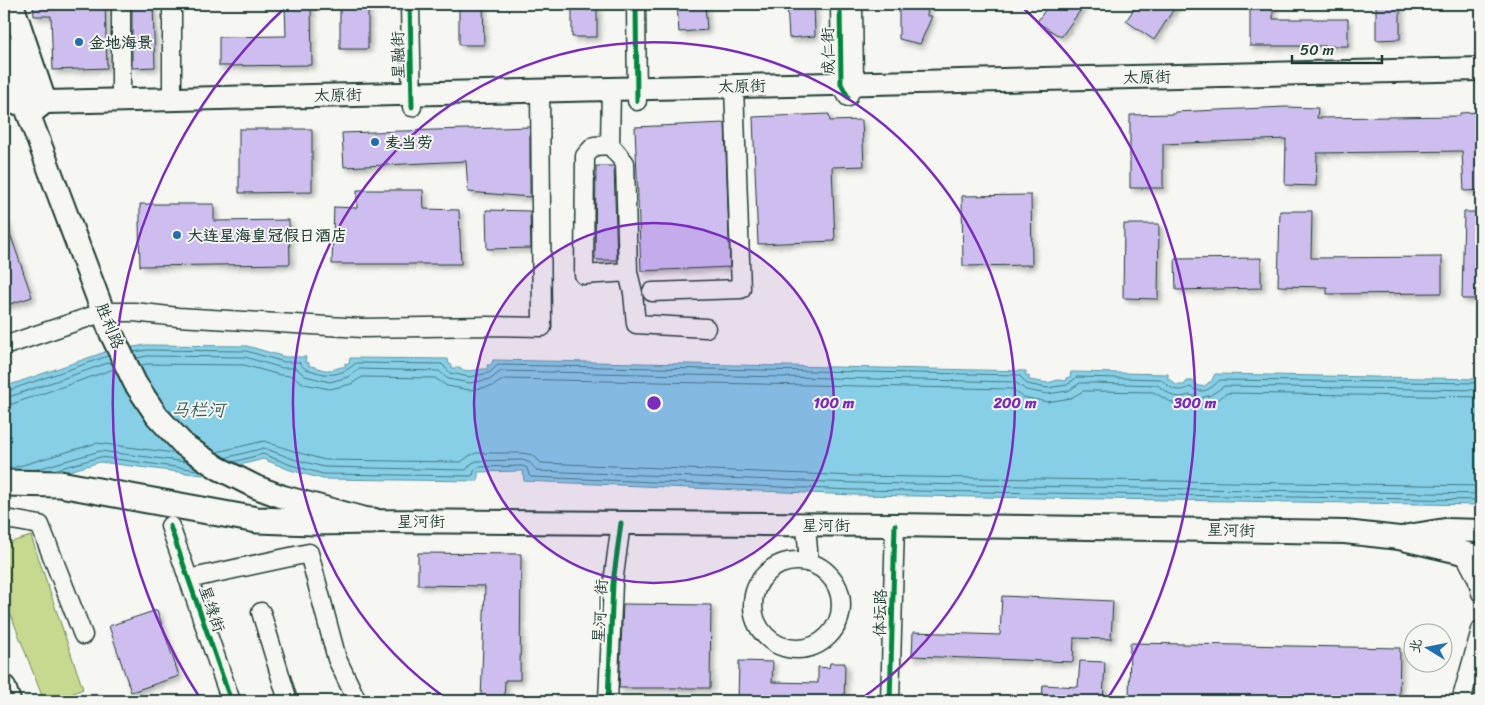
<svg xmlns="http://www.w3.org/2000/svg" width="1485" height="705" font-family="Sriracha,'LXGW WenKai TC',sans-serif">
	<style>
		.green { fill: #c6d98e; stroke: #728b61 }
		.water { fill: #86cfe7; stroke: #5d959f }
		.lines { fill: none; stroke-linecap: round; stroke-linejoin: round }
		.shore { stroke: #48777c; stroke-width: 1 }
		.building { fill: #cebef0; stroke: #1f3d34; filter: url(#shadow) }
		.minor-casing { stroke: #1f3d34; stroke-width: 21 }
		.major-casing { stroke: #1f3d34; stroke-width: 26 }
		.highway-casing { stroke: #1f3d34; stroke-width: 29 }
		.minor { stroke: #f6f6f2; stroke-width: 18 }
		.major { stroke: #f6f6f2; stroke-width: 22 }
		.highway { stroke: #f6f6f2; stroke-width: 25 }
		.cycleway-casing { stroke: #f6f6f2; stroke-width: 8 }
		.cycleway { stroke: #00873e; stroke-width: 5 }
		.ring { fill: none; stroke: #7b2cbf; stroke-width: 2.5 }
		.poi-dot { fill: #1f6fb2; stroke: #f6f6f2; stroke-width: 2 }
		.labels { text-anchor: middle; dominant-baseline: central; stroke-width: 4; stroke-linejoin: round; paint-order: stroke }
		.poi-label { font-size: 16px; font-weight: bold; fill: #1f3d34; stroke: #f6f6f2; text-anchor: start }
		.street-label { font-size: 16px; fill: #1f3d34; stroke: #f6f6f2 }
		.water-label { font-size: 18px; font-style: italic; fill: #345a58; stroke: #f6f6f2 }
		.centre { fill: #7b2cbf; stroke: #f6f6f2; stroke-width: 2.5 }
		.ring-label { font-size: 15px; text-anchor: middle; font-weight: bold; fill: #7b2cbf; stroke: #f6f6f2; stroke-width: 4; stroke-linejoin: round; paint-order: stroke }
	</style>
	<defs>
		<filter id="shadow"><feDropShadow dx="3.5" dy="3.5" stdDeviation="2.5" flood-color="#0004"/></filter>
	</defs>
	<rect width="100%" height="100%" fill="#f6f6f2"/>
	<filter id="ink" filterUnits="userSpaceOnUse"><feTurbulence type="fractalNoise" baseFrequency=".02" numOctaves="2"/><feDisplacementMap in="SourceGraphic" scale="10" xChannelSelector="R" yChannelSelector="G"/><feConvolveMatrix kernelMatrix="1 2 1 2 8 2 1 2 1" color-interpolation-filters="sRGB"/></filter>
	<g filter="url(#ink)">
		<path class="green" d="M5 530 11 542 31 536 83 689 65 697 66 701H44L4 597V531Z"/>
		<path class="water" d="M146 345 247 346 285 357H306L305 362 309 363V366C316 366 322 371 329 370 336 370 339 366 345 367V363L349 364 350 358 448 359 449 364 452 365V368H459C469 374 477 368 488 369L487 365H491L493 360 1026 371V376H1029V380L1048 383 1058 380 1066 381V378L1070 377 1071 372 1168 374V380H1171L1176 385H1184L1187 381H1193C1198 387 1204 389 1209 382H1211L1215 374 1481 379V505L855 495 524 481 523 471 478 472V481L323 479 290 470 263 459 202 475 100 462 4 490V387L108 351Z"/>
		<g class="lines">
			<path class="shore" d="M134 352 147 350 246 351 284 362H299C307 372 305 368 316 372 332 377 343 374 356 363L442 364 450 373 470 377 489 373 498 365 1019 375 1027 384 1047 388 1067 385 1077 377 1161 379C1169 388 1178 394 1190 387 1204 396 1211 388 1220 380L1481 383
				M137 358 147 356 245 357 282 368H296L305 376 330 382 348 377 359 369 439 371 448 379 470 383 491 379 501 371 1015 382 1026 390 1047 394 1068 391 1080 383H1095L1157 385 1173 396 1181 397 1190 395 1201 398 1211 395 1224 386 1481 390
				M140 365 148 364 244 365 280 375 293 376 304 384 330 389 351 384 362 377 435 378 447 386 470 390 493 386 504 379 1012 389 1023 397 1047 402 1071 398 1083 391H1095L1153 392 1173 403H1189L1201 405 1215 402 1227 393 1481 397
				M4 392 108 356
				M4 398 9 397 111 362
				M4 405 12 404 114 369
				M217 452 264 441 296 452 325 460 461 462 469 456 476 453H522L533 455 541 463 855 476 1481 486
				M225 458 264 448 293 459 324 467 466 470 472 463 477 461 523 460 530 463 537 471 855 483 1481 494
				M233 462 263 454 291 465 323 474 471 476 473 475 475 469 478 467 523 466 527 468 529 475 531 477 855 490 1481 500
				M9 469 97 443 174 453
				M34 470 100 451 187 462
				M54 470 100 457 198 470"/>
		</g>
		<path class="building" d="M33 4H105L107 68 53 70 51 16H34Z
			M132 4H153L155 67 132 68Z
			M285 4H311L312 65 219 66V37L286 36Z
			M340 4H368V49H340Z
			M459 4H483L484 45H459Z
			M572 4H597V37H572Z
			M677 4H705L707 30 679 32Z
			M787 4H814L815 36 789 38Z
			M899 4H928L927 16H932L920 44 899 39Z
			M1049 4H1085L1061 37 1037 22Z
			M1137 4H1177L1154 40 1126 21Z
			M1250 4H1273V19H1348V46H1250Z
			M1376 4H1400V39L1376 40Z
			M1286 107 1318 108 1317 118 1460 116V113L1481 112V190L1464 191 1462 151 1317 153 1316 186 1285 185 1286 139 1163 144V188H1130V115L1175 114V112Z
			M829 114 830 121 862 120 864 166 832 167 835 241 758 244 753 117Z
			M725 123 730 267 641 271 635 127Z
			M530 127V197L468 192 466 161 344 167 342 133Z
			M239 129H312V192L239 193Z
			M596 166H614V167L617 260H595Z
			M357 190H423L424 209 459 210 461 264H332L334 207 357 208Z
			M1031 195 1032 265 963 266 962 196Z
			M140 204H214V221L289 220 290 264 140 266 139 222H140Z
			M486 210 530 211 531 248 487 249Z
			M1280 211H1312L1311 258 1442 257V293L1327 294V287L1278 286Z
			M1464 212H1481V299H1462Z
			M4 219H5L32 297 4 306Z
			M1124 224H1159L1158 299 1123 298Z
			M1261 258V288L1176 290 1175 259Z
			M418 553 521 554 520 680H505L504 701H481L485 586 418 585Z
			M1002 596 1113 601 1111 639 1074 638 1073 662 912 656 913 632 1000 635Z
			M623 604 711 605 710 688H619Z
			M157 610 179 676 131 692 109 626Z
			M1130 643 1400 648 1399 701H1129Z
			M739 661 773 662 772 682 818 683V667L829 668 830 663H845L844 701H738Z
			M1080 661 1105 662 1103 701H1042L1043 685 1078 687Z"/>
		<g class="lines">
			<defs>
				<path id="minor" d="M172 4V99
					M410 4 412 107
					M636 4 637 101
					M840 4 841 84 848 97
					M611 89 610 145 625 163 628 272 633 293 636 324 706 328
					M849 94 854 84 853 4
					M121 100V4
					M610 145 594 146 585 156 584 275 628 272
					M652 292 741 289 734 86
					M4 346 104 312H134L178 317 362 328 488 326 542 327 540 91
					M4 522 12 520 40 525 83 635
					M170 526 231 701
					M806 526 809 563
					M1464 553 1477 578 1481 593
					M753 605a44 44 0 1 1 88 0a44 44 0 1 1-88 0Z
					M188 579 309 553 337 659 357 701
					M261 612 288 701
					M608 701 613 583 621 523
					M890 701 895 525
					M1461 701 1481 630"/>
				<path id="major" d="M12 4 45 102 35 110
					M4 46 24 102 111 333 135 383 157 416 184 445 218 468 256 487 283 497 373 521 895 525 1345 532 1399 538 1481 557
					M4 103 1481 69
					M1408 536 1445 530 1481 531
					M4 687 9 701"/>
				<path id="highway" d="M4 483 60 484 257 520 313 522 373 521"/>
			</defs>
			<use href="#minor" class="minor-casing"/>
			<use href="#major" class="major-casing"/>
			<use href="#highway" class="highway-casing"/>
			<use href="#minor" class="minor"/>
			<use href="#major" class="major"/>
			<use href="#highway" class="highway"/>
			<defs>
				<path id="cycleway" d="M410 4 412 107
					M636 4 637 101
					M840 4 841 84 848 97
					M170 526 231 701
					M608 701 613 583 621 523
					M890 701 895 525"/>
			</defs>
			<use href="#cycleway" class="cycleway-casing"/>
			<use href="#cycleway" class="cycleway"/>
		</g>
	</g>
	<circle cx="654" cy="403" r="180" fill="#7b2cbf" fill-opacity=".12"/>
	<g class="ring">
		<circle cx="654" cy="403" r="180"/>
		<path d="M450 701A361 361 0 1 1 858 701"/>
		<path d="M200 698A541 541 0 0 1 289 4M1019 4A541 541 0 0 1 1108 698"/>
	</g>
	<g class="poi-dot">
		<circle cx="79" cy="42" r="5"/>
		<circle cx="375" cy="142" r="5"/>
		<circle cx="177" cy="235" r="5"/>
	</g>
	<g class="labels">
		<g class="poi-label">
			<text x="89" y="42">金地海景</text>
			<text x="385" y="142">麦当劳</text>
			<text x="187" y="235">大连星海皇冠假日酒店</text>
		</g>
		<g class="street-label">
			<text transform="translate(828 51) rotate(-91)">成仁街</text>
			<text transform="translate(398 55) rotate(-91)">星融街</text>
			<text transform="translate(1147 77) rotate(-1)">太原街</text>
			<text transform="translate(742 86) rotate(-1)">太原街</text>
			<text transform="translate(338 95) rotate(-1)">太原街</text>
			<text transform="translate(110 326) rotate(68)">胜利路</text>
			<text x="421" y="521">星河街</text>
			<text x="826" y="525">星河街</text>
			<text transform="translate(1231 530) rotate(1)">星河街</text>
			<text transform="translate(212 609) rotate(71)">星缘街</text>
			<text transform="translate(600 611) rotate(-87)">星河一街</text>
			<text transform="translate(880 613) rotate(-89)">体坛路</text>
		</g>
		<g class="water-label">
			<text x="198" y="410">马栏河</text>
		</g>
	</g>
	<circle cx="654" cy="403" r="8" class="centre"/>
	<g class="ring-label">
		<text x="834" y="408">100 m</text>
		<text x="1015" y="408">200 m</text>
		<text x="1195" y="408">300 m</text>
	</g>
	<rect width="1485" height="705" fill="none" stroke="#f6f6f2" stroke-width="20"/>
	<rect x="10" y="10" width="1465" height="685" fill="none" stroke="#1f3d34" stroke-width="2" filter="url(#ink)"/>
	<g transform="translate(1428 648) rotate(280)"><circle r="24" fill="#f6f6f2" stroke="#a0aca6"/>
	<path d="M0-4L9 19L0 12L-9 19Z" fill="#1f6fb2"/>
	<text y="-8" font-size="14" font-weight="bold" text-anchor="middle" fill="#1f3d34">北</text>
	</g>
	<path d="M1292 55v8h90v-8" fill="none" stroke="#1f3d34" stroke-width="2.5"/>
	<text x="1300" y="55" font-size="15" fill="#1f3d34" stroke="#f6f6f2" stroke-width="4" paint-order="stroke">50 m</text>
</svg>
